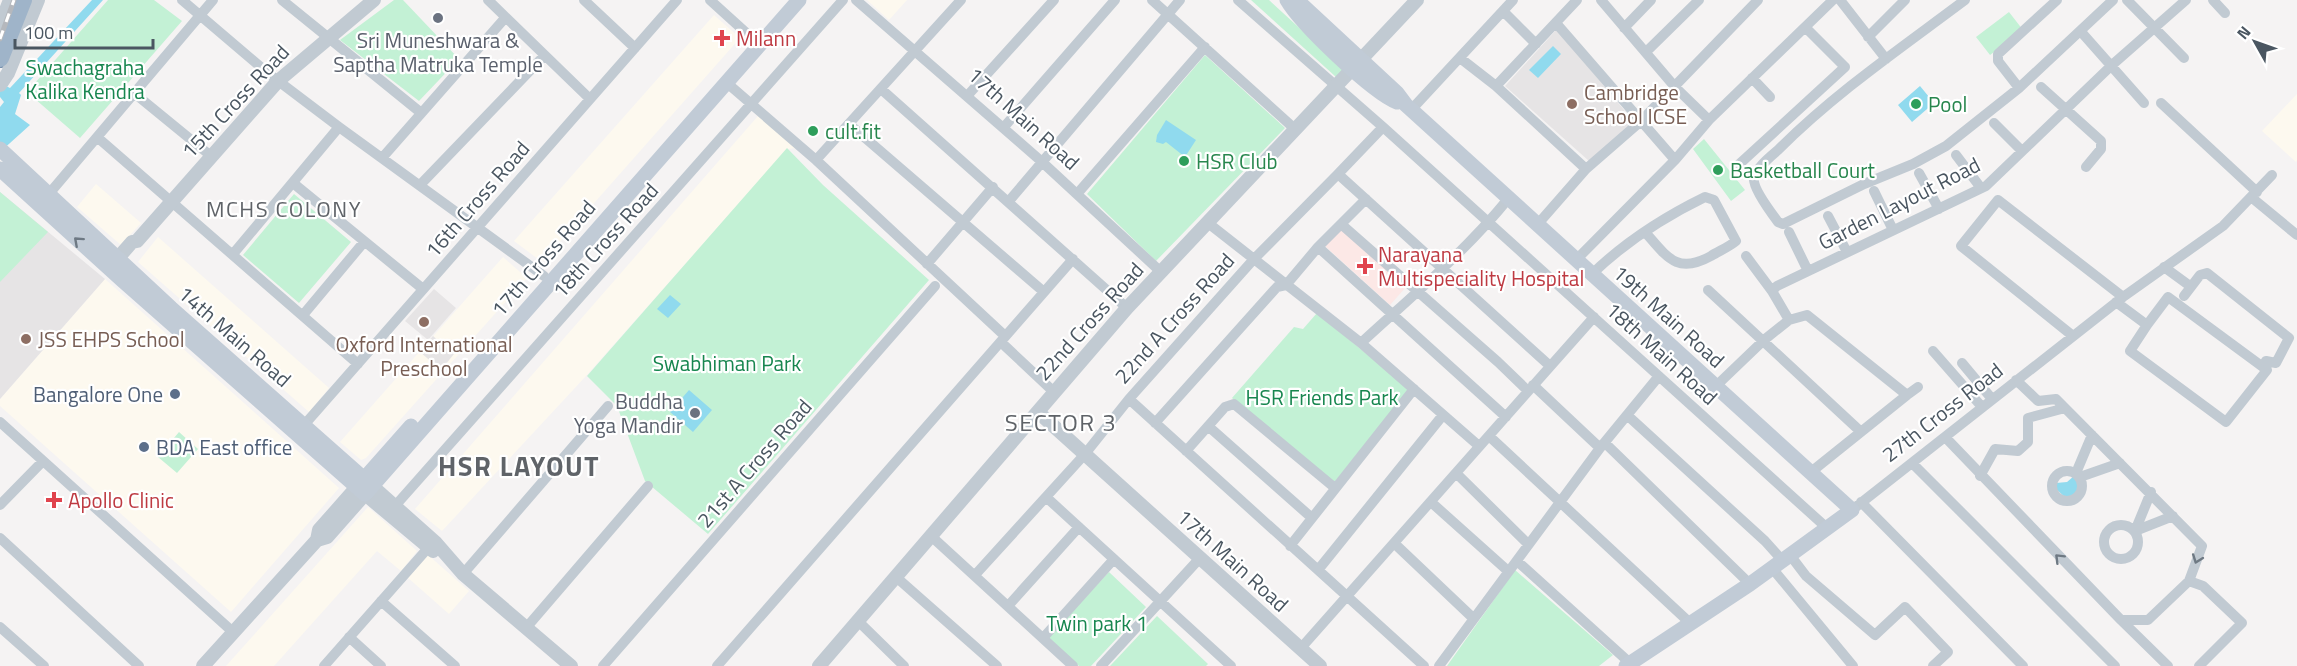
<svg xmlns="http://www.w3.org/2000/svg" width="2297" height="666" font-family="'Titillium Web',sans-serif">
	<style>
		.commercial { fill: #fdf9ef }
		.education { fill: #e6e4e5 }
		.medical { fill: #fce8e6 }
		.green { fill: #c3f1d5 }
		.water { fill: #90daee }
		.lines { fill: none; stroke-linecap: round; stroke-linejoin: round }
		.trunk-casing { stroke: #7690ad; stroke-width: 20 }
		.minor { stroke: #c1cad2; stroke-width: 10 }
		.tertiary { stroke: #c1cad2; stroke-width: 14 }
		.secondary { stroke: #c1cbd6; stroke-width: 15 }
		.trunk { stroke: #9fb4c9; stroke-width: 18 }
		.rail-casing { stroke: #b5b8bd; stroke-width: 5 }
		.rail { stroke: #fff; stroke-width: 3; stroke-dasharray: 9; stroke-linecap: butt }
		.oneway { stroke: #6e7984 }
		.oneway2 { stroke: #6e7983 }
		.worship-dot { fill: #6b7280; stroke: #fff; stroke-width: 2 }
		.health-dot { fill: #e0444e; stroke: #fff; stroke-width: 2 }
		.education-dot { fill: #8d6e63; stroke: #fff; stroke-width: 2 }
		.leisure-dot { fill: #2e9e5b; stroke: #fff; stroke-width: 2 }
		.service-dot { fill: #5c6f8a; stroke: #fff; stroke-width: 2 }
		.labels { text-anchor: middle; dominant-baseline: central; stroke-width: 4.5; stroke-linejoin: round; paint-order: stroke }
		.health-label { font-size: 21px; fill: #be3a42; stroke: #fff; text-anchor: start }
		.worship-label { font-size: 21px; fill: #5b616d; stroke: #fff }
		.park-label { font-size: 21px; fill: #17864f; stroke: #fff }
		.education-label { font-size: 21px; fill: #785e54; stroke: #fff; text-anchor: start }
		.street-label { font-size: 21px; fill: #4a5661; stroke: #fff }
		.leisure-label { font-size: 21px; fill: #27864d; stroke: #fff; text-anchor: start }
		.service-label { font-size: 21px; fill: #4e5e75; stroke: #fff; text-anchor: end }
		.neighbourhood-label { font-size: 22px; letter-spacing: 1.5px; fill: #5f6368; stroke: #fff }
		.quarter-label { font-size: 24px; letter-spacing: 1.5px; fill: #5f6368; stroke: #fff }
		.district-label { font-size: 27px; font-weight: bold; letter-spacing: 1.5px; fill: #5f6368; stroke: #fff }
	</style>
	<rect width="100%" height="100%" fill="#f5f3f3"/>
	<path class="commercial" d="M867 0H907L889 20Z
		M714 15 740 38 542 262 514 241Z
		M2297 94V160L2296 162 2262 131Z
		M758 116 797 148 787 149 586 376 442 531 415 509Z
		M96 184 141 223 121 245 77 207Z
		M158 237 329 388 309 412 138 262Z
		M503 257 527 278 366 458 361 460 340 442Z
		M105 279 339 488 231 612 0 406V399Z
		M368 507 417 551 401 571 377 551 274 666H226Z
		M427 554 469 591 449 614 407 577Z"/>
	<path class="education" d="M1557 29 1634 122 1589 161 1505 86Z
		M0 192 105 279 0 399Z
		M434 289 456 308 428 340 405 321Z
		M433 336 454 354 441 370 420 352Z"/>
	<path class="medical" d="M1341 228 1406 287 1390 305 1325 246Z"/>
	<path class="green" d="M108 0H154L182 21 80 138 27 92Z
		M394 0H403L459 59 419 101 340 40Z
		M1251 0H1269L1344 69 1336 77Z
		M2009 12 2023 30 1990 55 1976 37Z
		M1205 55 1285 128 1156 261 1087 194Z
		M1704 139 1745 190 1731 201 1693 149Z
		M787 148 823 185 929 280 708 534 645 481 617 406 587 376Z
		M0 192 48 232 0 282Z
		M294 194 351 242 299 303 243 255Z
		M1317 313 1409 389 1330 488 1232 398 1294 327 1303 329Z
		M179 432 198 449 177 473 158 457Z
		M1515 570 1613 655 1599 666H1447Z
		M1109 572 1146 607 1091 666H1079L1048 637Z
		M1157 616 1208 664 1206 666H1110Z"/>
	<path class="water" d="M92 0H103L19 93 21 95 15 114 30 125 0 152V107L4 102 0 97V83L10 88Z
		M1553 46 1561 54 1538 78 1529 70Z
		M1920 86 1934 103 1912 122 1898 105Z
		M1166 120 1196 140 1185 157 1166 142 1163 144 1156 142 1157 135Z
		M670 295 681 304 668 318 657 309Z
		M689 390 712 410 693 432 670 412Z
		M2074 476 2078 477 2077 485 2081 492 2069 501 2054 487 2056 483 2067 482Z"/>
	<g class="lines">
		<defs>
			<path id="trunk" d="M0 58 23 0"/>
		</defs>
		<use href="#trunk" class="trunk-casing"/>
		<path class="minor" d="M182 0 269 74 339 127 544 276
			M282 0 420 112
			M488 0 590 99
			M584 0 635 48
			M710 0 753 39
			M856 0 1041 161 1161 272
			M1152 0 1296 130
			M1238 0 1383 127 1827 528
			M1601 0 1675 87 1709 120
			M1840 0 1886 59
			M1965 0C1901 48 1835 93 1778 150 1770 157 1757 167 1754 178 1752 187 1772 214 1778 222L1783 224 1864 184 1913 164 1946 146 2019 88 2113 0
			M2127 0 2184 58
			M2213 0 2225 13
			M1503 11 1536 44
			M1556 23 1675 160
			M1624 28 1651 0
			M2083 34 2144 103
			M1868 37 1905 0
			M1647 51 1699 0
			M1460 58 1496 86 1586 169
			M1752 78 1770 97
			M727 83 816 160 1005 336
			M1496 86 1577 0
			M2041 87 2101 141V149L2086 167
			M2019 88 1998 61V54L2057 0
			M881 89 1127 308
			M134 93 211 156
			M968 95 1054 0
			M2161 103 2257 192
			M1411 110 1513 0
			M1994 123 2022 151
			M849 124 1044 292
			M1004 127 1115 0
			M1383 127 1338 174 1550 366
			M97 137 358 364
			M1956 155 1981 188
			M382 158 505 18
			M816 160 961 0
			M1735 168 1845 67 1806 28
			M1919 173 1939 209
			M293 183 423 289
			M420 185 544 56
			M1874 191 1893 230
			M1077 194 1205 47
			M48 195 213 0
			M2251 197 2297 235
			M1009 201 1180 0
			M1828 216 1847 252
			M1208 223 1361 343 1479 446
			M1341 224 1498 362 1528 391
			M1537 225 1586 169 1640 122 1758 0
			M1789 232 1808 271
			M1318 247 1506 417
			M233 254 339 127
			M1746 256 1772 291
			M1576 260 1675 160 1709 120 1833 0
			M927 264 993 187
			M2164 267 2190 286
			M1592 274C1624 243 1664 217 1705 197L1714 200 1736 241C1729 247 1719 251 1711 256 1677 275 1667 257 1645 232
			M1708 290 1860 431
			M2184 296 2200 275 2207 273 2289 338 2276 363 2266 361
			M2116 302 2147 325 2130 351 2226 422 2267 370 2168 297 2147 325
			M303 315 364 242
			M1789 320 1807 315 1907 395 1811 472
			M2073 336 1961 246 1998 200 2123 297
			M1361 343C1411 297 1465 252 1508 199
			M1005 346 1054 392
			M1933 351 1982 407
			M1962 363 1992 399
			M1533 385 1600 448
			M1716 386 1764 340 1789 320 1772 291 1777 286 1986 186 2112 65 2186 0
			M1907 395 1918 387
			M1129 399 1424 666
			M1627 415 1765 541 1782 560
			M0 422 233 632
			M1155 423 1277 287 1286 285 1318 247 1366 199
			M305 424 677 0
			M1208 426 1312 518
			M1489 436 1689 622
			M1945 437 2121 620H2148L2189 581 2202 546 2056 399 2038 401 2016 380
			M1605 443 1750 584
			M1186 451 1225 407 1234 404 1335 488
			M1912 463 2115 666
			M2052 486a15 15 0 1 1 30 0a15 15 0 1 1-30 0Z
			M1456 473 1528 544
			M2076 473 2092 435
			M1980 476 1995 449 2018 451 2028 442V418L2065 408
			M2080 477 2120 463
			M1046 497 1231 666
			M1861 502 2023 666
			M1432 503 1508 571
			M0 505 43 461
			M395 506 843 0
			M1852 510 2123 297 2223 226 2272 175
			M2104 542a17 17 0 1 1 34 0a17 17 0 1 1-34 0Z
			M2135 531 2151 492
			M2135 531 2173 516
			M931 536 1073 666
			M0 538 139 666
			M1395 544 1473 618
			M1290 546 1414 389
			M1790 555 1806 576 1875 635 1905 607 1948 652 1933 666
			M1517 561 1630 663
			M1772 568 1853 666
			M1318 570 1443 415
			M463 574 608 406
			M975 575 1085 454 1129 399 1253 260 1338 174
			M896 577 997 666
			M2189 581 2203 586 2242 623 2199 666
			M381 601 455 666
			M1008 606 1079 527
			M2121 620 2168 666
			M858 621 904 666
			M0 627 44 666
			M526 628 648 486
			M349 637 381 666
			M1043 638 1114 559
			M1301 648 1594 317
			M324 666 428 548
			M603 666 935 286
			M717 666 1073 259
			M1101 666 1200 558
			M1439 666 1600 448 1659 376"/>
		<path class="tertiary" d="M0 25 10 0
			M0 85 8 73 38 0
			M111 266 132 242 137 241 278 81 374 0
			M1038 412 1320 666
			M372 486 436 543 463 574 571 666
			M317 540 327 537 365 494 433 551
			M203 666 317 540 319 530 357 487
			M819 666 1127 308 1417 0"/>
		<path class="secondary" d="M1287 0C1301 24 1372 92 1397 102
			M1293 0 1301 4 1397 93 1406 105 1852 510 1750 584 1626 666
			M0 149 171 308 370 484
			M0 169 122 280 365 494 799 0
			M357 487 411 426"/>
		<use href="#trunk" class="trunk"/>
		<defs>
			<path id="rail" d="M0 39 14 0"/>
		</defs>
		<use href="#rail" class="rail-casing"/>
		<use href="#rail" class="rail"/>
	</g>
	<defs><path id="oneway-chevron" d="M-2-3.5L2.5 0L-2 3.5" fill="none" stroke-width="1.6" stroke-linecap="round" stroke-linejoin="round" transform="scale(1.5)"/></defs>
	<use class="oneway" href="#oneway-chevron" transform="translate(78 241) rotate(-138)"/>
	<g class="oneway2">
		<use href="#oneway-chevron" transform="translate(2059 558) rotate(-135)"/>
		<use href="#oneway-chevron" transform="translate(2197 559) rotate(110)"/>
	</g>
	<g class="worship-dot">
		<circle cx="438" cy="18" r="6"/>
		<circle cx="695" cy="413" r="6"/>
	</g>
	<g class="health-dot">
		<path d="M719 29h6v6h6v6h-6v6h-6v-6h-6v-6h6z"/>
		<path d="M1362 257h6v6h6v6h-6v6h-6v-6h-6v-6h6z"/>
		<path d="M51 491h6v6h6v6h-6v6h-6v-6h-6v-6h6z"/>
	</g>
	<g class="education-dot">
		<circle cx="1572" cy="104" r="6"/>
		<circle cx="424" cy="322" r="6"/>
		<circle cx="26" cy="339" r="6"/>
	</g>
	<g class="leisure-dot">
		<circle cx="1916" cy="104" r="6"/>
		<circle cx="813" cy="131" r="6"/>
		<circle cx="1184" cy="161" r="6"/>
		<circle cx="1718" cy="170" r="6"/>
	</g>
	<g class="service-dot">
		<circle cx="175" cy="394" r="6"/>
		<circle cx="144" cy="447" r="6"/>
	</g>
	<g class="labels">
		<g class="health-label">
			<text x="736" y="38">Milann</text>
			<text x="1378" y="254">Narayana<tspan x="1378" dy="24">Multispeciality Hospital</tspan></text>
			<text x="68" y="500">Apollo Clinic</text>
		</g>
		<g class="worship-label">
			<text x="438" y="40">Sri Muneshwara &amp;<tspan x="438" dy="24">Saptha Matruka Temple</tspan></text>
			<text x="683" y="401" text-anchor="end">Buddha<tspan x="683" dy="24">Yoga Mandir</tspan></text>
		</g>
		<g class="park-label">
			<text x="85" y="67">Swachagraha<tspan x="85" dy="24">Kalika Kendra</tspan></text>
			<text x="727" y="363">Swabhiman Park</text>
			<text x="1322" y="397">HSR Friends Park</text>
			<text x="1097" y="623">Twin park 1</text>
		</g>
		<g class="education-label">
			<text x="1584" y="92">Cambridge<tspan x="1584" dy="24">School ICSE</tspan></text>
			<text x="38" y="339">JSS EHPS School</text>
			<text x="424" y="344" text-anchor="middle">Oxford International<tspan x="424" dy="24">Preschool</tspan></text>
		</g>
		<g class="street-label">
			<text transform="translate(235 101) rotate(-47)">15th Cross Road</text>
			<text transform="translate(1024 118) rotate(42)">17th Main Road</text>
			<text transform="translate(477 199) rotate(-49)">16th Cross Road</text>
			<text transform="translate(1899 203) rotate(-27)">Garden Layout Road</text>
			<text transform="translate(605 240) rotate(-48)">18th Cross Road</text>
			<text transform="translate(543 258) rotate(-49)">17th Cross Road</text>
			<text transform="translate(1669 316) rotate(42)">19th Main Road</text>
			<text transform="translate(1174 318) rotate(-48)">22nd A Cross Road</text>
			<text transform="translate(1089 321) rotate(-48)">22nd Cross Road</text>
			<text transform="translate(235 336) rotate(41)">14th Main Road</text>
			<text transform="translate(1662 353) rotate(42)">18th Main Road</text>
			<text transform="translate(1942 412) rotate(-38)">27th Cross Road</text>
			<text transform="translate(754 463) rotate(-49)">21st A Cross Road</text>
			<text transform="translate(1233 560) rotate(42)">17th Main Road</text>
		</g>
		<g class="leisure-label">
			<text x="1928" y="104">Pool</text>
			<text x="825" y="131">cult.fit</text>
			<text x="1196" y="161">HSR Club</text>
			<text x="1730" y="170">Basketball Court</text>
		</g>
		<g class="service-label">
			<text x="163" y="394">Bangalore One</text>
			<text x="156" y="447" text-anchor="start">BDA East office</text>
		</g>
		<g class="neighbourhood-label">
			<text x="284" y="209">MCHS COLONY</text>
		</g>
		<g class="quarter-label">
			<text x="1061" y="422">SECTOR 3</text>
		</g>
		<g class="district-label">
			<text x="519" y="465">HSR LAYOUT</text>
		</g>
	</g>
	<g transform="translate(2255 42) rotate(310)" stroke="#ffffff" stroke-width="4.5" paint-order="stroke">
	<path d="M0-4.5L10 22L0 15L-10 22Z" fill="#4a5661"/>
	<text y="-9" font-size="16" font-weight="bold" text-anchor="middle" fill="#4a5661">N</text>
	</g>
	<path d="M15 39v9h138v-9" fill="none" stroke="#4a5661" stroke-width="3"/>
	<text x="24" y="39" font-size="18" fill="#4a5661" stroke="#ffffff" stroke-width="4.5" paint-order="stroke">100 m</text>
</svg>
